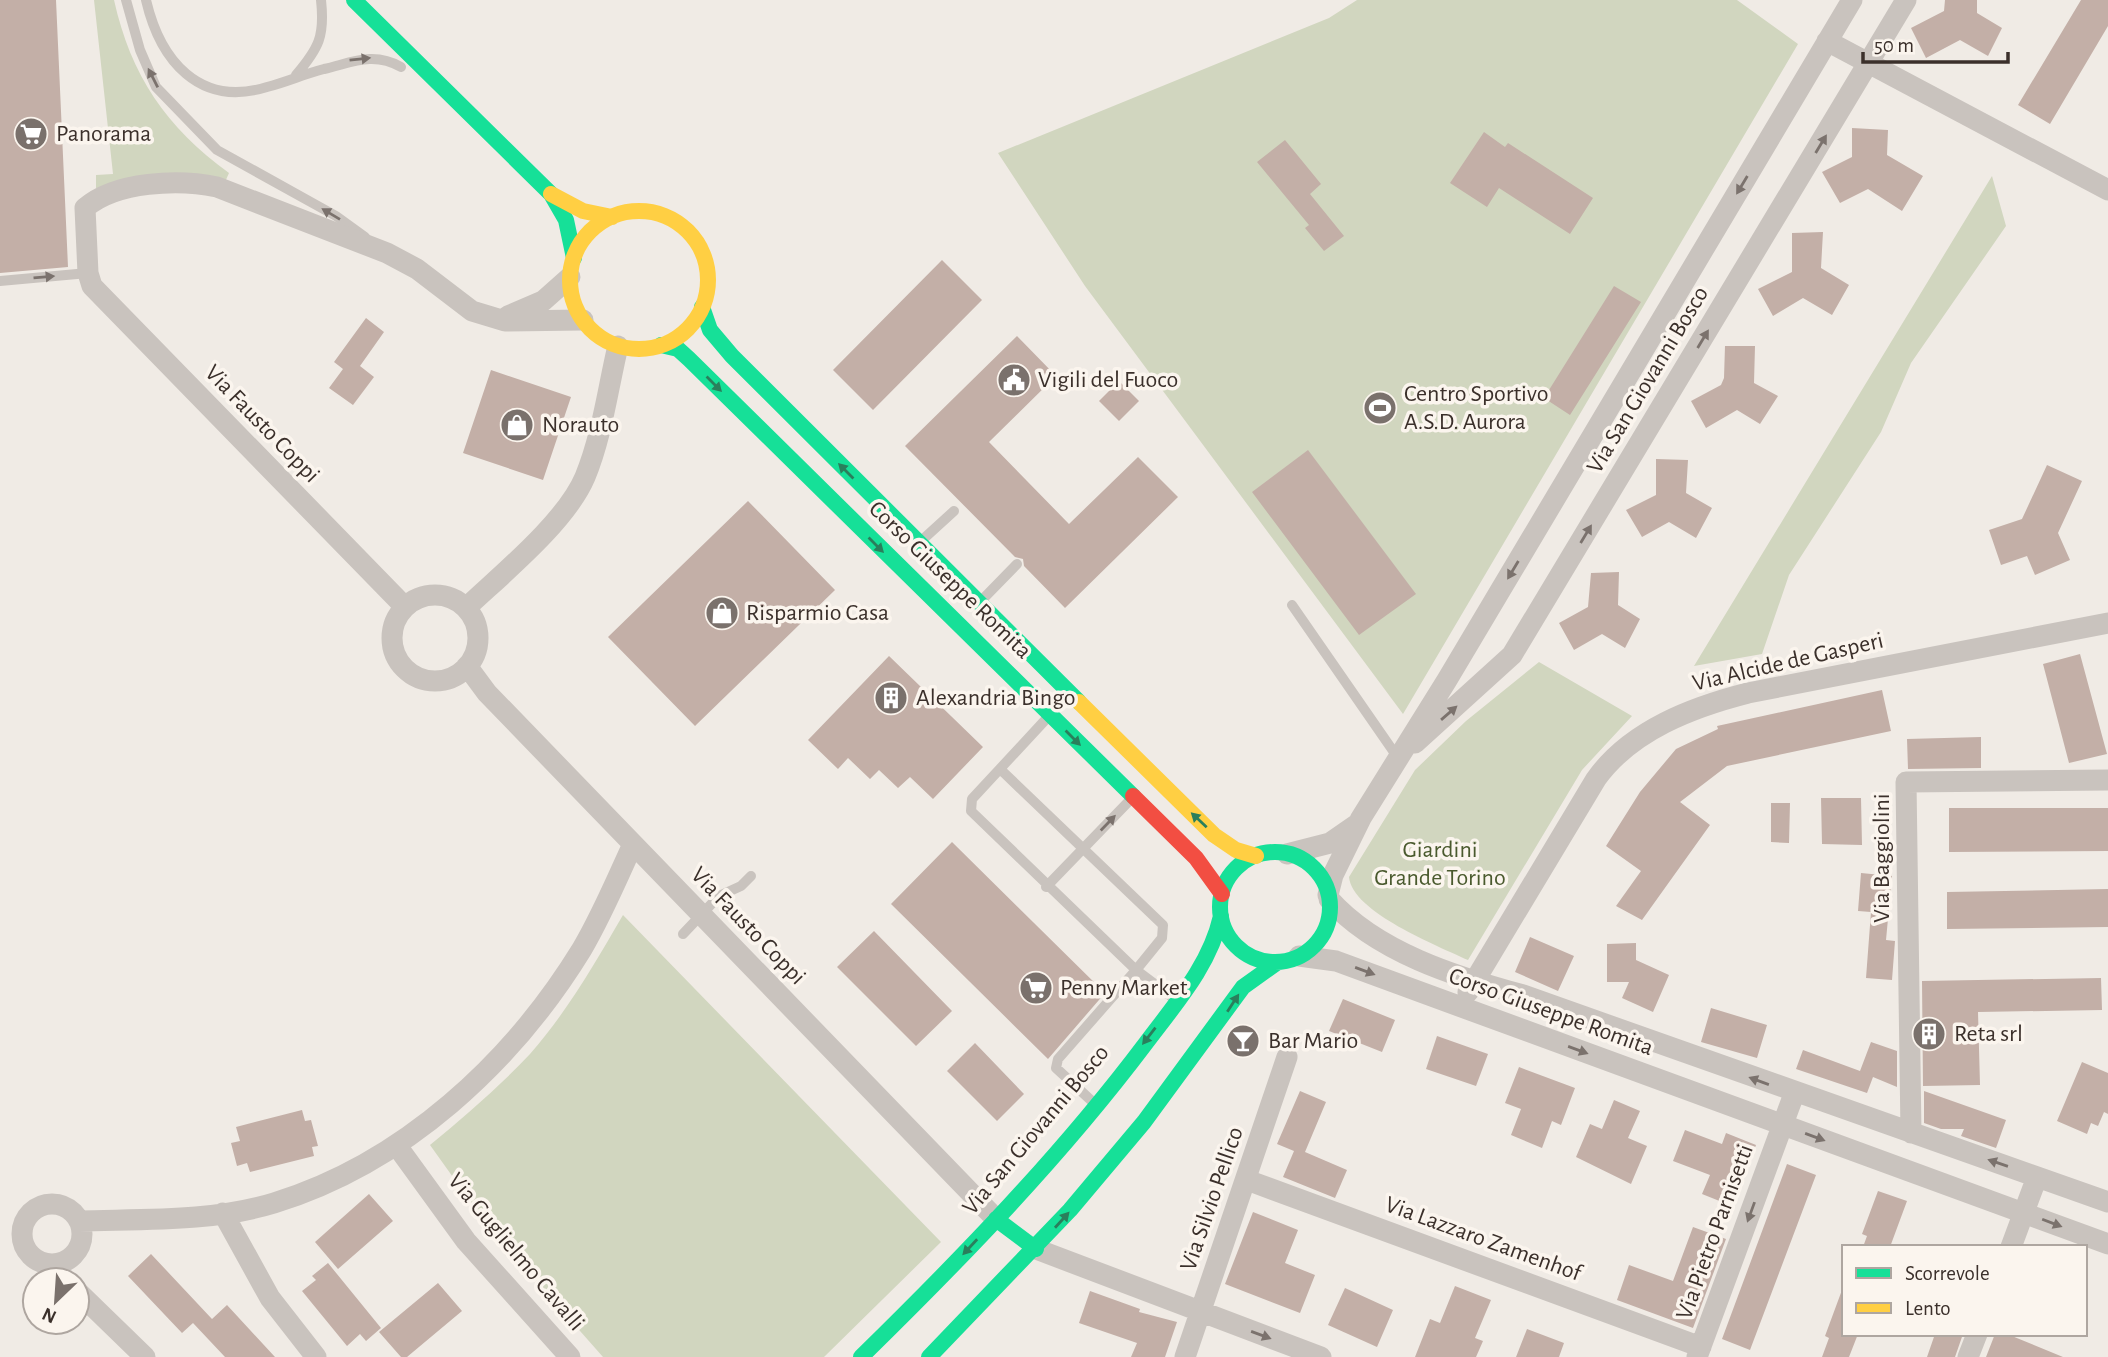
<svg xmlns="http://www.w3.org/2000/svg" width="2108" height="1357" font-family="'Alegreya Sans',sans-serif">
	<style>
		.green { fill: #d1d6bf }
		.building { fill: #c3afa7 }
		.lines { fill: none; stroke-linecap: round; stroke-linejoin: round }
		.lane { stroke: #c9c3be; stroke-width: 10 }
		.street { stroke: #c9c3be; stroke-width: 21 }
		.fast { stroke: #16e098; stroke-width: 16 }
		.slow { stroke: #ffcf43; stroke-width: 16 }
		.jam { stroke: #f24e42; stroke-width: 16 }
		.oneway { fill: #7b726d }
		.oneway2 { fill: #2a7f5c }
		.labels { text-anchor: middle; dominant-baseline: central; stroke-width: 7; stroke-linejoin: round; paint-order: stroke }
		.poi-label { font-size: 24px; fill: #3b302b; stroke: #fbf5ee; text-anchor: start }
		.street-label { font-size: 24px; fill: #3b302b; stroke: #fbf5ee }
		.park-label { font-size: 24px; fill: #4a5a2e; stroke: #fbf5ee }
	</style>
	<rect width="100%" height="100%" fill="#f0ebe5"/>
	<path class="green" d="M94 0H114C131 76 166 127 229 173L225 182 96 188V175L113 174Z
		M1357 0H1737L1798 44 1403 714 1085 286 998 153 1329 18Z
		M1992 176 2006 226 1911 363 1881 432 1789 575 1762 654 1694 666Z
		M1539 662 1632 716 1582 770 1468 960C1438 946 1352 912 1349 877L1415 770 1466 721Z
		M623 915 941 1242 824 1357H603L490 1229 430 1145C465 1116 499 1087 530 1054 567 1012 595 963 623 915Z"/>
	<path class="building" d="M0 0H56L68 267 0 273Z
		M1945 0H1977V13L2002 28 1988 56 1960 40 1926 58 1911 28 1944 11Z
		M2081 0H2108V26L2050 124 2018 105Z
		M1852 128 1888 130 1887 155 1923 176 1902 211 1868 189 1840 203 1822 172 1852 157Z
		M1484 132 1505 147 1508 143 1593 198 1570 234 1499 188 1487 207 1450 183Z
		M1285 140 1321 184 1310 194 1344 236 1324 251 1305 228 1309 225 1257 162Z
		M1823 232 1821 268 1849 285 1832 315 1803 298 1773 316 1758 289 1792 272V233Z
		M942 260 982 300 873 410 833 370Z
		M1614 286 1641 302 1570 415 1544 398Z
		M366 318 384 332 360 366 374 377 353 405 329 388 343 369 334 362Z
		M1017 336 1056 376 989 442 1069 524 1138 457 1178 497 1065 608 1024 566 1023 559 1015 557 905 446Z
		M1725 346H1755L1754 383 1778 396 1760 424 1737 410 1706 428 1691 401 1721 385 1724 378Z
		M491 370 571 397 543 480 463 453Z
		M1119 381 1139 401 1119 421 1099 401Z
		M1308 450 1416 594 1359 635 1252 492Z
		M1656 459 1688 460 1686 493 1712 508 1696 538 1669 522 1642 537 1626 510 1656 495Z
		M2047 465 2082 481 2058 533 2070 560 2035 575 2027 556 2001 565 1989 530 2022 519Z
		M748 501 835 590 695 726 608 637Z
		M1619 572 1618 605 1640 619 1625 648 1602 634 1574 650 1559 623 1588 607 1591 573Z
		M2080 654 2107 754 2069 763 2043 664Z
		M889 656 983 747 933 799 910 777 898 788 879 770 870 779 848 758 838 769 808 740Z
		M1882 690 1891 731 1727 766 1680 802 1710 825 1642 920 1616 906 1641 871 1606 846 1640 792 1676 749 1718 729 1717 726Z
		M1981 737V768L1908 769 1907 739Z
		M1821 798H1861L1862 845 1822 844Z
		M1771 803H1790L1789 843 1771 842Z
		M1949 808H2108V851L1949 852Z
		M952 842 1105 993 1048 1059 891 904Z
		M1861 873 1892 876 1886 940 1895 941 1892 980 1866 978 1871 912 1858 911Z
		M2108 889V927L1947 929V892Z
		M874 931 952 1011 916 1046 837 967Z
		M1530 937 1574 956 1558 991 1515 972Z
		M1636 943V960L1669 975 1653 1012 1622 998 1629 982H1607V944Z
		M2101 978 2102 1010 1978 1012 1980 1085 1923 1086 1922 981Z
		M1343 999 1395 1020 1382 1052 1329 1031Z
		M1711 1008 1767 1025 1757 1058 1701 1042Z
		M1437 1036 1488 1054 1476 1086 1426 1069Z
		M1871 1042 1897 1051V1087L1873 1077 1867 1093 1796 1069 1803 1050 1860 1071Z
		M975 1043 1024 1094 997 1121 947 1071Z
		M2082 1062 2108 1073V1114L2104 1112 2098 1126 2091 1123 2087 1134 2057 1121Z
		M1519 1067 1575 1088 1561 1125 1552 1121 1542 1148 1511 1135 1521 1109 1505 1103Z
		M1300 1091 1326 1102 1305 1152 1347 1170 1335 1198 1283 1177 1294 1151 1277 1144Z
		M1924 1091 2006 1120 1996 1148 1961 1136 1964 1129H1941L1924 1123Z
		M1614 1100 1640 1111 1628 1138 1647 1146 1631 1184 1576 1157 1590 1124 1602 1129Z
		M302 1110 305 1121 311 1120 318 1146 312 1147 314 1156 250 1172 247 1163 237 1166 231 1143 240 1141 236 1127Z
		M1685 1130 1722 1144 1726 1133 1756 1145 1732 1206 1702 1194 1710 1175 1673 1161Z
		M1787 1164 1816 1175 1750 1350 1722 1339Z
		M1878 1191 1907 1201 1890 1247H1863L1867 1236 1862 1234Z
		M369 1194 393 1221 338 1269 315 1242Z
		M1253 1212 1298 1230 1285 1263 1315 1275 1300 1313 1225 1284Z
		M1693 1227 1726 1239 1693 1328 1617 1300 1629 1265 1673 1281Z
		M151 1254 212 1319 227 1305 275 1357H225L193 1323 182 1333 128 1276Z
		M328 1263 381 1328 366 1341 360 1334 347 1346 302 1291 316 1280 312 1276Z
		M438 1283 462 1311 407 1357H401L379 1332Z
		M1455 1286 1491 1300 1475 1338 1483 1341 1476 1357H1415L1430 1319 1440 1323Z
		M1345 1288 1393 1310 1377 1347 1328 1325Z
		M1842 1290 1844 1334H1858L1849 1357H1822L1829 1338 1825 1336Z
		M1090 1291 1140 1309 1139 1312 1177 1322 1165 1357H1131L1137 1343 1079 1323Z
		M1527 1329 1564 1343 1559 1357H1516Z
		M1935 1334H1963L1955 1357H1927Z
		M1995 1334H2007L2063 1357H1986Z"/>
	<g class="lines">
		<path class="lane" d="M126 0 140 50 156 87 217 150 336 216 365 237
			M146 0C160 60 199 108 267 87 287 82 304 74 324 69 351 63 373 51 401 67
			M296 75C319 48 325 36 321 0
			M0 281 88 273
			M920 542 954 511
			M980 602 1017 564
			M1292 605 1398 758
			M1048 717 972 799 971 811 1136 970 1058 1059 1056 1068 1095 1104
			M1000 769 1163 925 1162 938 1136 970 1176 1000
			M1046 887 1132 798
			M683 934 719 896 741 886 751 876"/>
		<path class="street" d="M1827 41 2108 190
			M508 316 543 301 570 277
			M392 638a43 43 0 1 1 86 0a43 43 0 1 1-86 0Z
			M405 607 92 286 88 273 85 208C116 181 179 179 217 187L387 253 417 269 472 311 505 321 583 320
			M466 608C502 574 566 522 585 477 602 436 608 388 618 346
			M467 666 487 693 996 1219
			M1415 743 1512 655 1906 0
			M1287 854 1330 843 1356 825
			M1328 895 1333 875 1361 818 1447 680 1852 0
			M1329 899C1376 952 1456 977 1523 995L2108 1202
			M1299 956 1336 961 2108 1244
			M1468 992 1596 779C1631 730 1693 707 1748 693L2108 623
			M1911 1133 1906 782 2108 780
			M397 1146 466 1241 570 1357
			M1247 1180 1701 1347
			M22 1234a30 30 0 1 1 60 0a30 30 0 1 1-60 0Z
			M223 1213 270 1298 316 1357
			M79 1221C144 1219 212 1222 274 1203 404 1163 512 1063 582 949 602 915 617 879 633 844
			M2011 1247 2037 1177
			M1036 1249 1321 1357
			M77 1291 145 1357
			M1185 1357 1287 1057
			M1697 1357 1794 1094
			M1968 1357 1977 1334"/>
		<path class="fast" d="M354 0 551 194 566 220 574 258
			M702 307 710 330 732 356 1079 702
			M661 345 678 349 689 359 1133 796
			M1220 907a55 55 0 1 1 110 0a55 55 0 1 1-110 0Z
			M996 1219 1036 1249
			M861 1357C962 1258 1061 1156 1146 1043 1176 1003 1210 965 1221 916
			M929 1357 1070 1210 1144 1122 1243 987 1278 962"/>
		<path class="slow" d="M551 194 583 211 612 217
			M570 280a69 69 0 1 1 138 0a69 69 0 1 1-138 0Z
			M1079 702 1214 835 1236 850 1256 856"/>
		<path class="jam" d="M1133 796 1196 858 1222 894"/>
	</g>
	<defs><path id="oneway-solid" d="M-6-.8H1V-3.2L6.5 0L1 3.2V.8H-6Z" transform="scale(1.75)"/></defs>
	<g class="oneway">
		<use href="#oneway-solid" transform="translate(360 59) rotate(-6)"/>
		<use href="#oneway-solid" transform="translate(153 78) rotate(-117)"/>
		<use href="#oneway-solid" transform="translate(1821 144) rotate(-59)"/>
		<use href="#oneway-solid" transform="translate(1742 185) rotate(121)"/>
		<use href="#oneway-solid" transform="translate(331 214) rotate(-149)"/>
		<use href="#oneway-solid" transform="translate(44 277) rotate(-5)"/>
		<use href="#oneway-solid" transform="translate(1703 339) rotate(-59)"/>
		<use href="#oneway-solid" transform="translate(1586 534) rotate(-59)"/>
		<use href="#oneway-solid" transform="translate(1513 570) rotate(121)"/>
		<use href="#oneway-solid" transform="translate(1449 713) rotate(-41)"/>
		<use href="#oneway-solid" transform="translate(1108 823) rotate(-46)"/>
		<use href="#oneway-solid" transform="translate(1365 971) rotate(20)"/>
		<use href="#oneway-solid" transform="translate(1578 1050) rotate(20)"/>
		<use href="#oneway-solid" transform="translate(1759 1081) rotate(-160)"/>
		<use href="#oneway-solid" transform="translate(1815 1137) rotate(20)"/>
		<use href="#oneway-solid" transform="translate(1998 1163) rotate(-161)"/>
		<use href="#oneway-solid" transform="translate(1751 1212) rotate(110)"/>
		<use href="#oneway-solid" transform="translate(2052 1223) rotate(21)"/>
		<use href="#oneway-solid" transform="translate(1261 1335) rotate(20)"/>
	</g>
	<g class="oneway2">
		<use href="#oneway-solid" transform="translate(714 384) rotate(45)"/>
		<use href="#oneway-solid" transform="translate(846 471) rotate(-135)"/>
		<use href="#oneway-solid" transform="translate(876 545) rotate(45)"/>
		<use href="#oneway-solid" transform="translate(1073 738) rotate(45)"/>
		<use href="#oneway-solid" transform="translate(1199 820) rotate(-137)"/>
		<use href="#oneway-solid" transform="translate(1233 1003) rotate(-57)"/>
		<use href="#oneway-solid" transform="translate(1149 1036) rotate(128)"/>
		<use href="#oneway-solid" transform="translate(1062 1220) rotate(-48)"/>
		<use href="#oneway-solid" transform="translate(970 1247) rotate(133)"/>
	</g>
	<defs>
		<symbol id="supermarket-disc" viewBox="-11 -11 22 22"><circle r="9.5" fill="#7a716c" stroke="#fbf5ee"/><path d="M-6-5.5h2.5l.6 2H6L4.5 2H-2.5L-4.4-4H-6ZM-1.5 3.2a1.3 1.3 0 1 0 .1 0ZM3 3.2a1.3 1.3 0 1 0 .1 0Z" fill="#fff"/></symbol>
		<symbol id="civic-disc" viewBox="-11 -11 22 22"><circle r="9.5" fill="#7a716c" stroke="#fbf5ee"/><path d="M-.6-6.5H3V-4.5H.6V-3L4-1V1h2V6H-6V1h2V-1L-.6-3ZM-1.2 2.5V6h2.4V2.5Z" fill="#fff"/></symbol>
		<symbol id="stadium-disc" viewBox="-11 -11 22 22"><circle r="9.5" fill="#7a716c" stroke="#fbf5ee"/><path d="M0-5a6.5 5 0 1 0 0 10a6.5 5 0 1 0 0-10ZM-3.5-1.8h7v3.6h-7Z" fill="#fff"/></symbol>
		<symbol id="shop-disc" viewBox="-11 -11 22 22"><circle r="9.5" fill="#7a716c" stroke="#fbf5ee"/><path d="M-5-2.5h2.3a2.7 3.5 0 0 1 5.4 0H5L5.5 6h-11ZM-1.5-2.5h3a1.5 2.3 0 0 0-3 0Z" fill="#fff"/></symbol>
		<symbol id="building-disc" viewBox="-11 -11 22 22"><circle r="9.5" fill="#7a716c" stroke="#fbf5ee"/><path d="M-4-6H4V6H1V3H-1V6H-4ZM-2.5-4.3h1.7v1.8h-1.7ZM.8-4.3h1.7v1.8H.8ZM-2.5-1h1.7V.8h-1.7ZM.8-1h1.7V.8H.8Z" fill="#fff"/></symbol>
		<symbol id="bar-disc" viewBox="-11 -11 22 22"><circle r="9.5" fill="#7a716c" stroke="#fbf5ee"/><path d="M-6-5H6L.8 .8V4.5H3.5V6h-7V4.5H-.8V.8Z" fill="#fff"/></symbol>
	</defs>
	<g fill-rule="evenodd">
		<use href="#supermarket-disc" x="12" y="115" width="38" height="38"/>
		<use href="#civic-disc" x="995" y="361" width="38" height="38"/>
		<use href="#stadium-disc" x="1361" y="389" width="38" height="38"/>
		<use href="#shop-disc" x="498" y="406" width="38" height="38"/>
		<use href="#shop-disc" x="703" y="594" width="38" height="38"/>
		<use href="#building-disc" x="872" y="679" width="38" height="38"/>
		<use href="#supermarket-disc" x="1017" y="969" width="38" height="38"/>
		<use href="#building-disc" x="1910" y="1015" width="38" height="38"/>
		<use href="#bar-disc" x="1224" y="1022" width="38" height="38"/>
	</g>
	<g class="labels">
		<g class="poi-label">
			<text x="56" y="134">Panorama</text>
			<text x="1038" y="380">Vigili del Fuoco</text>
			<text x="1404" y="394">Centro Sportivo<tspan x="1404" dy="28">A.S.D. Aurora</tspan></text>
			<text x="542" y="425">Norauto</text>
			<text x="746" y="613">Risparmio Casa</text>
			<text x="916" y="698">Alexandria Bingo</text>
			<text x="1060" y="988">Penny Market</text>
			<text x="1954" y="1034">Reta srl</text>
			<text x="1268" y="1041">Bar Mario</text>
		</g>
		<g class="street-label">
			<text transform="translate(1648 380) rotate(-59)">Via San Giovanni Bosco</text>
			<text transform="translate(262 424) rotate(46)">Via Fausto Coppi</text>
			<text transform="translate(950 580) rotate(44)">Corso Giuseppe Romita</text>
			<text transform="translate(1788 662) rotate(-13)">Via Alcide de Gasperi</text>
			<text transform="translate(1882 858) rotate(-90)">Via Baggiolini</text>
			<text transform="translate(748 926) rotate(46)">Via Fausto Coppi</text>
			<text transform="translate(1551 1012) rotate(20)">Corso Giuseppe Romita</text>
			<text transform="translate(1036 1130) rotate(-50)">Via San Giovanni Bosco</text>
			<text transform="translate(1212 1199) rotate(-71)">Via Silvio Pellico</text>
			<text transform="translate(1715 1232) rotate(-70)">Via Pietro Parnisetti</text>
			<text transform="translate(1483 1239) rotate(20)">Via Lazzaro Zamenhof</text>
			<text transform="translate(516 1252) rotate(50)">Via Guglielmo Cavalli</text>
		</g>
		<g class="park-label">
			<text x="1440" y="850">Giardini<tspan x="1440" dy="28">Grande Torino</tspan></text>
		</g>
	</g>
	<rect x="1842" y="1245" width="245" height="91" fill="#fbf5ee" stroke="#aea6a0" stroke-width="2"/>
	<rect x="1856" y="1268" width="35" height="10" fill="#16e098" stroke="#aea6a0" stroke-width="2"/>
	<text x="1905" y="1280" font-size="21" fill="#3b302b">Scorrevole</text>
	<rect x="1856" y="1303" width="35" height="10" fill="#ffcf43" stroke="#aea6a0" stroke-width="2"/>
	<text x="1905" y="1315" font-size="21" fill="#3b302b">Lento</text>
	<g transform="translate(56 1301) rotate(205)"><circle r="33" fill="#fbf5ee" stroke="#aea6a0" stroke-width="2"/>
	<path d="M0-5L12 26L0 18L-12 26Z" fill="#7a716c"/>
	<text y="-10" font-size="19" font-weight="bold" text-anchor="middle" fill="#3b302b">N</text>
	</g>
	<path d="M1863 52v10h145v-10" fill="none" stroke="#3b302b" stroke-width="3.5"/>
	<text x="1874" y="52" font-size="21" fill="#3b302b" stroke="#fbf5ee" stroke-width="5" paint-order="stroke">50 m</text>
</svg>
